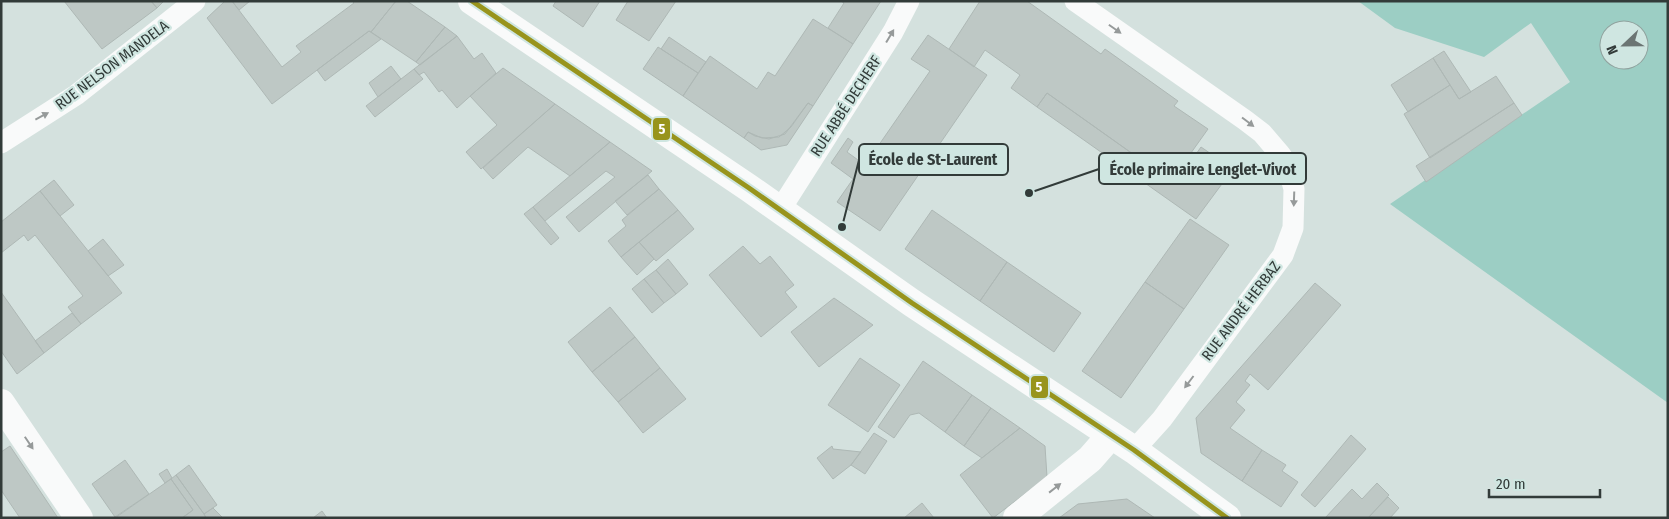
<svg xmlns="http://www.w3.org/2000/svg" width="1669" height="519" font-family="'Fira Sans Condensed',sans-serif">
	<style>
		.green { fill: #9ccec4; fill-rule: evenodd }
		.building { fill: #bec8c5; stroke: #aeb8b5 }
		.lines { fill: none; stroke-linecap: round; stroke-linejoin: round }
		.service { stroke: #f9fafa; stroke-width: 21 }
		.minor { stroke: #f9fafa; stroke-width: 28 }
		.tertiary { stroke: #f9fafa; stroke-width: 28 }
		.bus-1-casing { stroke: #cfe6e1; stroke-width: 9 }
		.bus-1 { stroke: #98941c; stroke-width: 5 }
		.oneway { fill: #969a9a }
		.labels { text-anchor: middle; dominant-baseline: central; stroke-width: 4.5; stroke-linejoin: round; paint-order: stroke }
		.street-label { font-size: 15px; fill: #323b39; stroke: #cfe6e1 }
		.leader { fill: none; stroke: #323b39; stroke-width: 2 }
		.callout-dot { fill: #323b39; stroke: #cfe6e1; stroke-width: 2 }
		.callout { fill: #cfe6e1; stroke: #323b39; stroke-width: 2 }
		.callout-label { font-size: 16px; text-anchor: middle; font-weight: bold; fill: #323b39 }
		.line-badge { stroke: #cfe6e1; stroke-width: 2 }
		.badge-label { font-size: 14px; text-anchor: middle; font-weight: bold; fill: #fff }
	</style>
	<rect width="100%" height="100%" fill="#d4e1de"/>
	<path class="green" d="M1358 1H1668V403L1390 204 1570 82 1531 23 1484 57 1395 28ZM1609 30H1639V60H1609Z"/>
	<path class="building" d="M64 1H151L157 8 102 49Z
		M151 1H164L157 8Z
		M225 1H232L282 67 301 52 296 46 354 3 352 1H396L371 32 369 31 272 104 207 18Z
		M232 1H250L239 10Z
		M396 1H407L445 27 416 62 371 32Z
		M556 1H600L583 27 553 6Z
		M628 1H676L649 41 616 20Z
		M841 1H881L853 44 828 28 844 3Z
		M980 1H1027L1101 54 1105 49 1178 101 1174 106 1208 129 1171 181 1047 93 1037 107 1011 88 1020 75 985 50 974 67 949 49Z
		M813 19 853 44 813 106 808 103 785 134 769 139 755 136 748 132 744 138 683 96 710 56 757 89 768 72 775 76Z
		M445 27 457 36 420 65 416 62Z
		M369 31 381 39 325 81 317 70Z
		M928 35 987 75 880 231 837 202 853 179 831 163 848 138 853 142 847 152 865 165 930 71 911 59Z
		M457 36 474 59 482 53 496 73 457 108 442 90 439 92 424 72 419 75 414 69Z
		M669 37 706 62 698 73 661 49Z
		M658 47 698 73 683 96 643 69Z
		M1444 51 1471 92 1459 99 1433 58Z
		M1433 58 1450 85 1408 112 1391 85Z
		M391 66 401 79 378 97 369 83Z
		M503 68 555 104 481 169 466 152 497 125 470 96Z
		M414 69 423 79 375 117 366 106Z
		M1496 76 1514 103 1430 158 1404 114 1450 85 1459 99Z
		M1047 93 1175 184 1201 147 1233 169 1196 219 1037 107Z
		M808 103 813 106 787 145 761 150 744 138 748 132 762 138 779 137 791 127Z
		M1514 103 1522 115 1426 182 1416 166Z
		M555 104 610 142 570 176 528 147 493 179 483 168Z
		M610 142 652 171 579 232 566 217 615 177 606 171 545 221 533 207Z
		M648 175 659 189 627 215 615 201Z
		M54 180 74 205 60 216 40 191Z
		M659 189 678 210 621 257 608 241 626 226 622 220Z
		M40 191 122 293 81 324 68 307 83 296 35 235 28 241 24 235 1 253V222Z
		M533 207 559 238 551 245 524 214Z
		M678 210 694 229 656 261 639 242Z
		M932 210 1007 262 980 301 905 249Z
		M1190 219 1229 245 1184 309 1145 282Z
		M103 239 124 265 108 276 88 251Z
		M639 242 654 259 637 275 621 257Z
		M743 246 760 264 770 256 794 285 785 292 797 307 761 337 709 275Z
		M668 259 688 284 676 294 656 270Z
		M1007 262 1081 313 1054 352 980 301Z
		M656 270 676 294 664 303 644 279Z
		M644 279 664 303 652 313 632 289Z
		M1145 282 1184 309 1121 398 1082 371Z
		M1315 283 1341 305 1268 390 1250 374 1245 381 1250 385 1236 402 1245 410 1230 428 1262 450 1242 481 1201 453 1196 418Z
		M1 292 44 353 17 374 1 351Z
		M834 298 873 325 819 367 791 332Z
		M610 307 635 337 592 372 568 342Z
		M72 313 81 324 44 353 35 341Z
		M635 337 660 368 618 402 592 372Z
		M860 358 900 385 868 432 828 405Z
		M923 361 972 395 945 432 919 413 910 415 894 438 878 427Z
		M660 368 686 399 643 433 618 402Z
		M972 395 991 408 964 446 945 432Z
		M991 408 1020 428 982 458 964 446Z
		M1020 428 1045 446 1047 477 993 518 960 475Z
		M874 433 887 441 865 474 851 465Z
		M1351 435 1366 449 1315 507 1301 495Z
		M10 446 58 518H20L1 490V452Z
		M832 446 833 449 861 452 851 465 833 479 817 458Z
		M1262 450 1286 465 1282 471 1298 482 1281 507 1242 481Z
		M125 460 149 494 115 517 92 484Z
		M189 465 217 505 204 514 176 475Z
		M167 469 172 478 165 483 159 474Z
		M176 475 204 514 206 518H182L193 510 171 479Z
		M171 479 193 510 182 518H115Z
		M1377 483 1389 495 1368 518H1325L1352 489 1362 499Z
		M1388 497 1399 508 1390 518H1368Z
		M1127 499 1155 518H1059L1078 504Z
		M922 503 934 518H904Z
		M213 508 223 518H206L204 514Z
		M322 511 327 518H313Z"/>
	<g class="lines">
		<path class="service" d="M1075 1 1245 120 1262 133 1280 154 1287 164 1294 189 1293 228 1283 255 1162 419 1134 450
			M1 143 76 95 195 1
			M780 210 893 32 909 1"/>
		<path class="minor" d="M1 403 79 518
			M1017 518 1090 459 1111 435"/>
		<path class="tertiary" d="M472 1 749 188 912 303 1134 450 1227 518"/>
		<defs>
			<path id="bus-1" d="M472 1 749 188 912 303 1134 450 1227 518"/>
		</defs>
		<use href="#bus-1" class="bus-1-casing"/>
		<use href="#bus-1" class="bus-1"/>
	</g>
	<defs><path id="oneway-solid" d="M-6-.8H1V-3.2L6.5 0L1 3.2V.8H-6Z" transform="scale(1.25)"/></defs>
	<g class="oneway">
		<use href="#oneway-solid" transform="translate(1115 29) rotate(35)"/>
		<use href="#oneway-solid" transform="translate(890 36) rotate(-59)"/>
		<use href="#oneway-solid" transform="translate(42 116) rotate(-28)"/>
		<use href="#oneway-solid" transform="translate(1248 122) rotate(37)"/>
		<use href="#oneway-solid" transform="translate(1294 199) rotate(92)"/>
		<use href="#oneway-solid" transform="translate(1189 382) rotate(127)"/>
		<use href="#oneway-solid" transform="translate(29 443) rotate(56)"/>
		<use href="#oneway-solid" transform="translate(1055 488) rotate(-38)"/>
	</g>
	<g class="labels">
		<g class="street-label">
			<text transform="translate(112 65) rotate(-37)">RUE NELSON MANDELA</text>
			<text transform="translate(846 106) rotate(-57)">RUE ABBÉ DECHERF</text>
			<text transform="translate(1241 311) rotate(-53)">RUE ANDRÉ HERBAZ</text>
		</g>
	</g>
	<path class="leader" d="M842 227L859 160M1029 193L1099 169"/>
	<g class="callout-dot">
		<circle cx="842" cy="227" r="5"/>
		<circle cx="1029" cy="193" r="5"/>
	</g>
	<g class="callout">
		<rect x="859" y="144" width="149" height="31" rx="5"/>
		<rect x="1099" y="153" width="207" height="31" rx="5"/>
	</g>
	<g class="callout-label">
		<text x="933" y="165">École de St-Laurent</text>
		<text x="1203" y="175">École primaire Lenglet-Vivot</text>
	</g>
	<g class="line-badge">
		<rect x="652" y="117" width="19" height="24" rx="5" fill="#98941c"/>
		<rect x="1030" y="375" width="19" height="24" rx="5" fill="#98941c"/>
	</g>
	<g class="badge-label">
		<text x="662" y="134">5</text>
		<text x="1039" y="392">5</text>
	</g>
	<rect width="1669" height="519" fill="none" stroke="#323b39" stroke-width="5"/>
	<g transform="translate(1624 45) rotate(248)"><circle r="24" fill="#cfe6e1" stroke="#90a29e"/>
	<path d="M0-4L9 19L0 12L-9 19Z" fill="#6b7573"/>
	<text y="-8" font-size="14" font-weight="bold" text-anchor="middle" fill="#323b39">N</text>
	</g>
	<path d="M1489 489v8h111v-8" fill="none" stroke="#323b39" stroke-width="2.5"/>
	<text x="1496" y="489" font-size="15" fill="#323b39" stroke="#cfe6e1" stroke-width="4" paint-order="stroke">20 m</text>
</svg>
